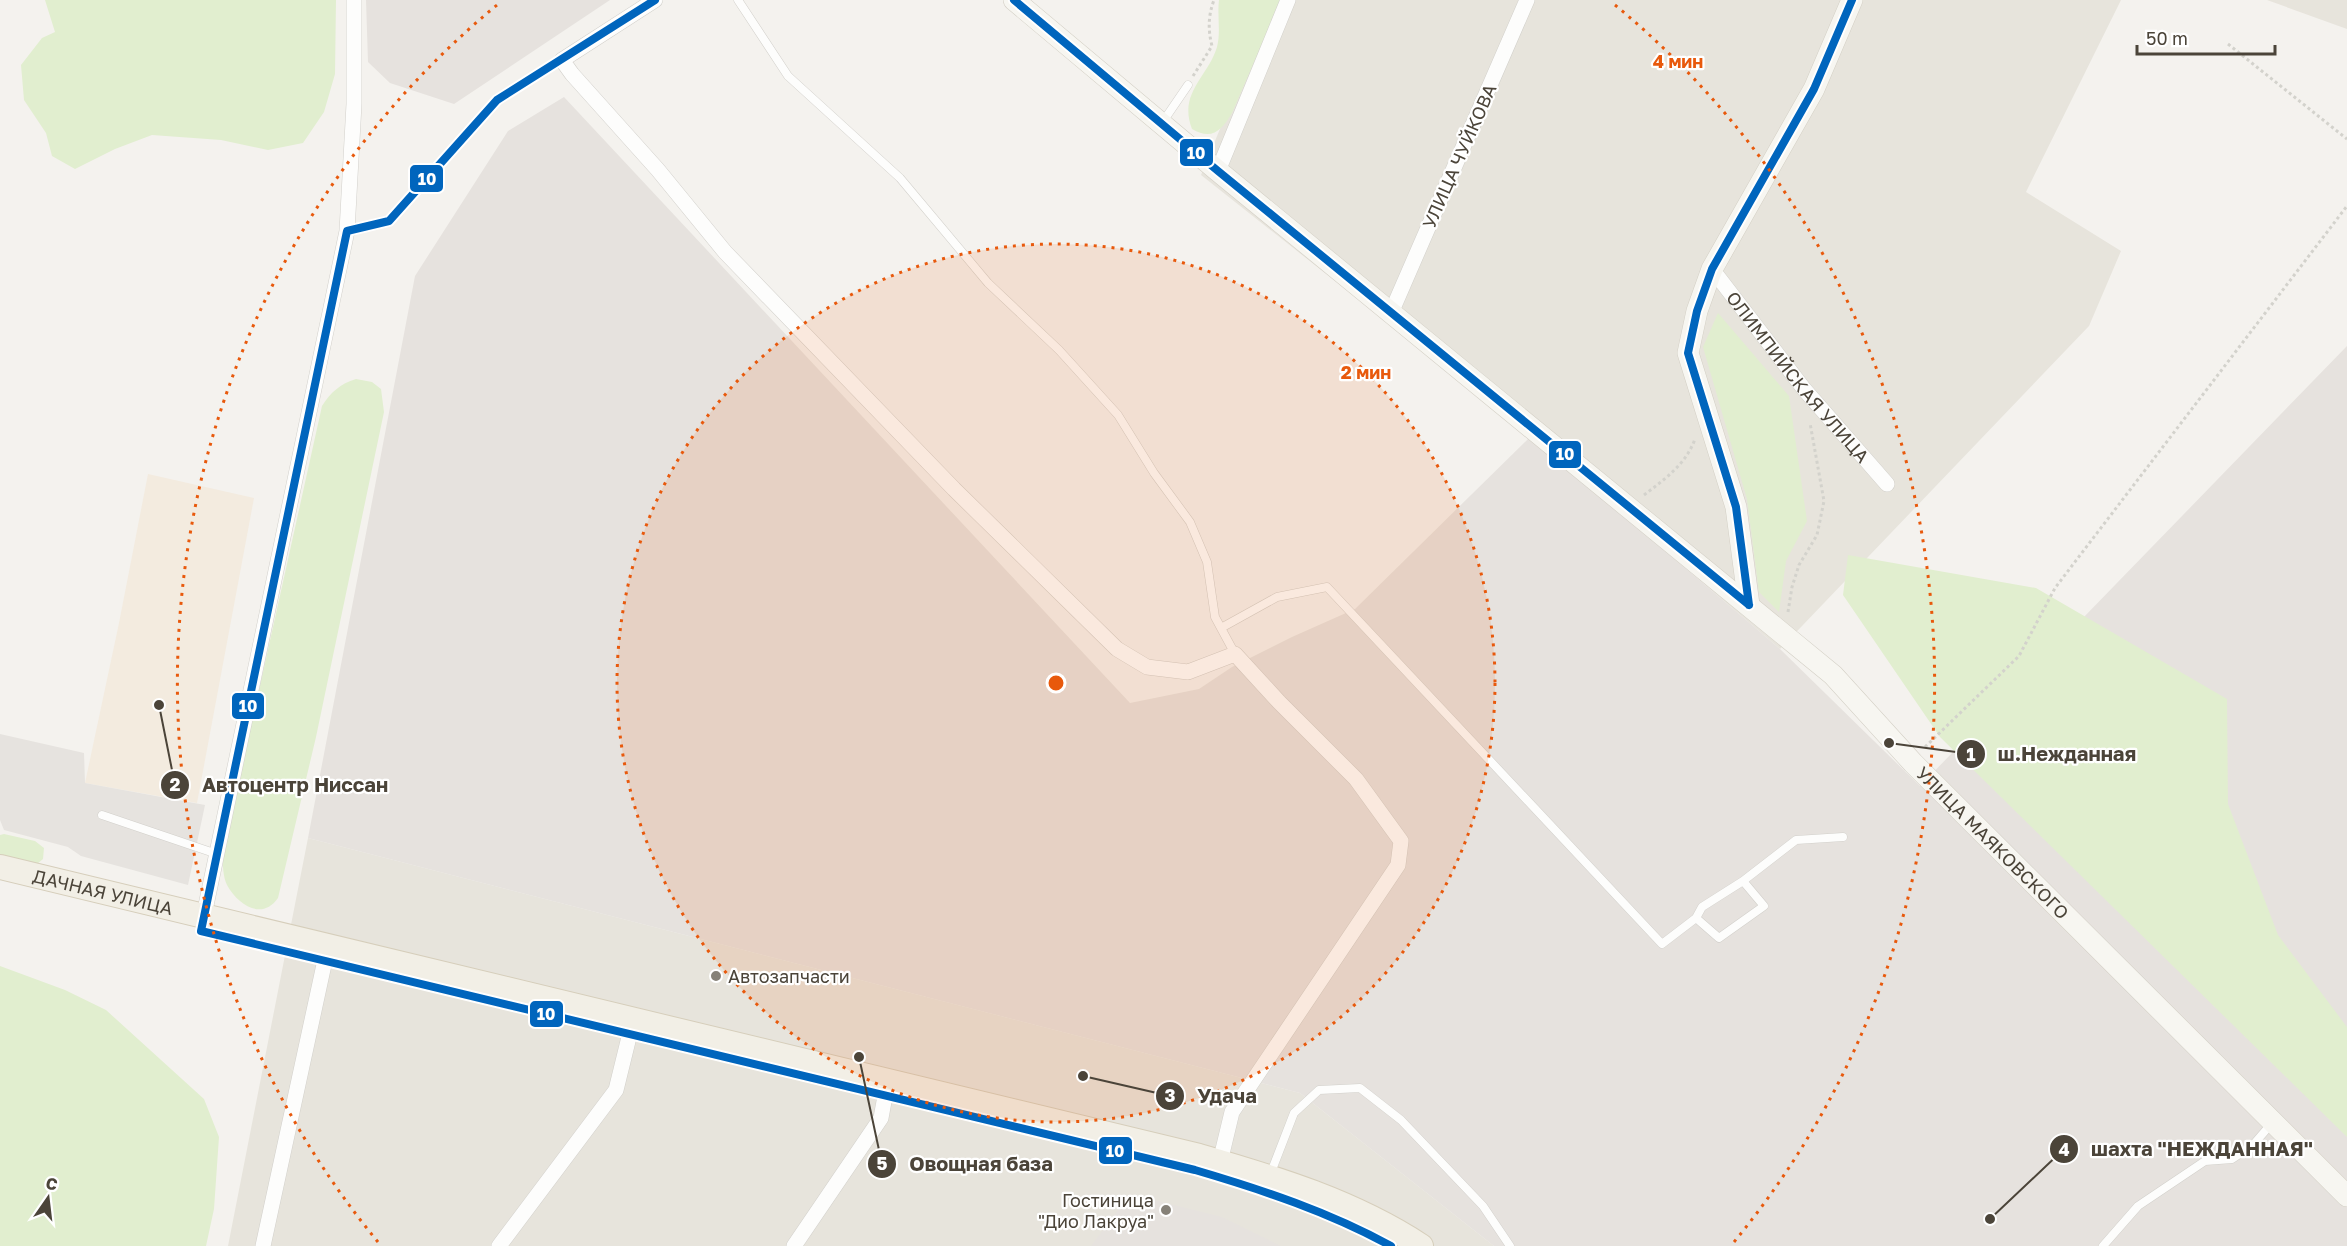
<svg xmlns="http://www.w3.org/2000/svg" width="2347" height="1246" font-family="'Golos Text',sans-serif">
	<style>
		.residential { fill: #e7e4dc }
		.commercial { fill: #f3ebdf }
		.industrial { fill: #e6e2de }
		.green { fill: #e1eecf }
		.parking { fill: #e6e3df }
		.lines { fill: none; stroke-linecap: round; stroke-linejoin: round }
		.lane-casing { stroke: #d2d0cb; stroke-width: 9 }
		.street-casing { stroke: #d2d0cb; stroke-width: 16 }
		.secondary-casing { stroke: #d3cfc5; stroke-width: 22 }
		.primary-casing { stroke: #d6cebb; stroke-width: 26 }
		.path { stroke: #d3d2cc; stroke-width: 3; stroke-dasharray: 3 3; stroke-linecap: butt }
		.lane { stroke: #fdfdfc; stroke-width: 8 }
		.street { stroke: #fdfdfc; stroke-width: 15 }
		.secondary { stroke: #f7f6f1; stroke-width: 21 }
		.primary { stroke: #f2efe6; stroke-width: 24 }
		.bus-1-casing { stroke: #fff; stroke-width: 12 }
		.bus-1 { stroke: #0065bd; stroke-width: 8 }
		.ring { fill: none; stroke: #e8590c; stroke-width: 3; stroke-dasharray: 3 6 }
		.poi-dot { fill: #868178; stroke: #fff; stroke-width: 2 }
		.labels { text-anchor: middle; dominant-baseline: central; stroke-width: 4.5; stroke-linejoin: round; paint-order: stroke }
		.street-label { font-size: 18px; fill: #4b4439; stroke: #fff }
		.poi-label { font-size: 18px; fill: #4b4439; stroke: #fff; text-anchor: start }
		.centre { fill: #e8590c; stroke: #fff; stroke-width: 3 }
		.ring-label { font-size: 18px; text-anchor: middle; font-weight: bold; fill: #e8590c; stroke: #fff; stroke-width: 4.5; stroke-linejoin: round; paint-order: stroke }
		.leader { fill: none; stroke: #4b4439; stroke-width: 2 }
		.callout-dot { fill: #4b4439; stroke: #fff; stroke-width: 2 }
		.mark-label { font-size: 18px; text-anchor: middle; font-weight: bold; fill: #fff }
		.callout-label { font-size: 20px; text-anchor: middle; font-weight: bold; fill: #4b4439; stroke: #fff; stroke-width: 4.5; stroke-linejoin: round; paint-order: stroke }
		.line-badge { stroke: #fff; stroke-width: 2 }
		.badge-label { font-size: 16px; text-anchor: middle; font-weight: bold; fill: #fff }
	</style>
	<rect width="100%" height="100%" fill="#f4f2ee"/>
	<path class="residential" d="M1273 0H2121L2026 192 2121 251 2089 326 1780 649 1531 436 1201 175Z
		M2267 0H2347V29Z
		M308 838 1300 1093 1494 1246H228Z"/>
	<path class="commercial" d="M148 474 254 498 197 803 85 783 119 623Z"/>
	<path class="industrial" d="M366 0H610L454 104 390 83 368 62Z
		M564 97 1130 703 1199 689 1232 667 1292 637 1355 609 1531 436 1780 649 1920 786 2347 346V1246H1494L1300 1093 308 838 415 276 508 131Z
		M1130 1194 1222 1217 1281 1246H1091Z"/>
	<path class="green" d="M45 0H336L335 74 324 112 303 143 268 150 221 140 152 135 115 149 75 169 52 156 46 133 24 100 21 65 42 38 55 32Z
		M1219 0H1281L1232 113C1222 130 1212 141 1192 129 1178 93 1208 77 1217 47 1221 32 1217 15 1219 0Z
		M1718 313 1789 396 1807 521 1786 561 1779 612 1759 592 1747 499 1703 347Z
		M356 379 372 382 381 389 384 412 316 737 278 898C262 921 238 905 227 885 223 877 223 865 222 857L322 406C331 392 340 384 356 379Z
		M1848 555 2036 588 2227 699 2228 804 2278 935 2347 1027V1137L1940 737 1843 595Z
		M4 834 35 841 44 848 43 859 37 864 0 857V835Z
		M0 966 65 990 106 1010 204 1099 219 1137 214 1209 206 1246H0Z"/>
	<path class="parking" d="M0 734 84 753 85 783 205 805 188 885 81 856 68 847 4 830 0 820Z"/>
	<g class="lines">
		<defs>
			<path id="lane" d="M738 0 788 76 900 178 988 283 1059 350 1118 415 1154 473 1190 522 1207 562 1215 617 1235 654
				M1162 123 1188 85
				M347 231 389 221 497 100 562 60
				M1221 628 1277 597 1327 587 1662 944 1696 918 1719 938 1764 906 1743 881 1796 840 1843 837
				M102 815 217 854
				M1696 918 1702 907 1743 881
				M1270 1175 1294 1113 1319 1090 1360 1088 1401 1120 1483 1206 1510 1246
				M2103 1246 2138 1206 2205 1161 2232 1159 2253 1145 2272 1123"/>
			<g id="street">
				<path d="M655 0 562 60 572 74 658 170 725 252 954 489 1117 649 1147 667 1188 672 1235 654 1279 702 1356 779 1401 841 1398 865 1232 1112 1220 1162"/>
				<path d="M1218 171 1288 0"/>
				<path id="s1" d="M1712 269 1804 389 1887 484"/>
				<path d="M1391 313 1527 0"/>
				<path d="M204 915 347 231 354 104V0"/>
				<path d="M263 1246 325 960"/>
				<path d="M499 1246 616 1090 630 1033"/>
				<path d="M794 1246 881 1118 885 1096"/>
			</g>
			<g id="secondary">
				<path id="s2" d="M1014 0 1218 171 1833 675 1913 763 2347 1196"/>
				<path d="M1749 605 1736 507 1688 353 1697 311 1712 269 1814 89 1852 0"/>
			</g>
			<g id="primary">
				<path id="s3" d="M0 867 1199 1156C1276 1178 1354 1202 1421 1246"/>
			</g>
		</defs>
		<use href="#lane" class="lane-casing"/>
		<use href="#street" class="street-casing"/>
		<use href="#secondary" class="secondary-casing"/>
		<use href="#primary" class="primary-casing"/>
		<path class="path" d="M2228 44 2347 139
			M1193 76 1212 46C1208 30 1208 16 1214 0
			M1644 495C1665 479 1686 464 1695 439
			M1788 612 1792 587 1799 565 1817 535 1824 501 1810 423
			M1925 747 2019 656 2055 588 2347 206"/>
		<use href="#lane" class="lane"/>
		<use href="#street" class="street"/>
		<use href="#secondary" class="secondary"/>
		<use href="#primary" class="primary"/>
		<defs>
			<path id="bus-1" d="M655 0 497 100 389 221 347 231 201 931 1195 1170C1263 1190 1329 1212 1391 1246
				M1014 0 1218 171 1749 605
				M1749 605 1736 507 1688 353 1697 311 1712 269 1814 89 1852 0"/>
		</defs>
		<use href="#bus-1" class="bus-1-casing"/>
		<use href="#bus-1" class="bus-1"/>
	</g>
	<circle cx="1056" cy="683" r="439" fill="#e8590c" fill-opacity=".12"/>
	<g class="ring">
		<circle cx="1056" cy="683" r="439"/>
		<path d="M378 1242A879 879 0 0 1 497 5M1615 5A879 879 0 0 1 1734 1242"/>
	</g>
	<g class="poi-dot">
		<circle cx="716" cy="976" r="6"/>
		<circle cx="1166" cy="1210" r="6"/>
	</g>
	<g class="labels">
		<g class="street-label">
			<text transform="translate(1459 156) rotate(-66)">УЛИЦА ЧУЙКОВА</text>
			<text stroke="none"><textPath href="#s1" startOffset="138">ОЛИМПИЙСКАЯ УЛИЦА</textPath></text>
			<text stroke="none"><textPath href="#s2" startOffset="1293">УЛИЦА МАЯКОВСКОГО</textPath></text>
			<text stroke="none"><textPath href="#s3" startOffset="106">ДАЧНАЯ УЛИЦА</textPath></text>
		</g>
		<g class="poi-label">
			<text x="728" y="976">Автозапчасти</text>
			<text x="1154" y="1200" text-anchor="end">Гостиница<tspan x="1154" dy="21">"Дио Лакруа"</tspan></text>
		</g>
	</g>
	<circle cx="1056" cy="683" r="9" class="centre"/>
	<g class="ring-label">
		<text x="1678" y="68">4 мин</text>
		<text x="1366" y="379">2 мин</text>
	</g>
	<path class="leader" d="M1889 743L1971 754M159 705L175 785M1083 1076L1170 1096M1990 1219L2064 1149M859 1057L882 1164"/>
	<g class="callout-dot">
		<circle cx="1889" cy="743" r="6"/>
		<circle cx="159" cy="705" r="6"/>
		<circle cx="1083" cy="1076" r="6"/>
		<circle cx="1990" cy="1219" r="6"/>
		<circle cx="859" cy="1057" r="6"/>
		<circle cx="1971" cy="754" r="15"/>
		<circle cx="175" cy="785" r="15"/>
		<circle cx="1170" cy="1096" r="15"/>
		<circle cx="2064" cy="1149" r="15"/>
		<circle cx="882" cy="1164" r="15"/>
	</g>
	<g class="mark-label">
		<text x="1971" y="761">1</text>
		<text x="175" y="791">2</text>
		<text x="1170" y="1102">3</text>
		<text x="2064" y="1156">4</text>
		<text x="882" y="1170">5</text>
	</g>
	<g class="callout-label">
		<text x="2067" y="761">ш.Нежданная</text>
		<text x="295" y="792">Автоцентр Ниссан</text>
		<text x="1227" y="1103">Удача</text>
		<text x="2202" y="1156">шахта "НЕЖДАННАЯ"</text>
		<text x="981" y="1171">Овощная база</text>
	</g>
	<g class="line-badge">
		<rect x="1179" y="138" width="35" height="29" rx="6" fill="#0065bd"/>
		<rect x="409" y="164" width="35" height="29" rx="6" fill="#0065bd"/>
		<rect x="1548" y="440" width="34" height="29" rx="6" fill="#0065bd"/>
		<rect x="231" y="692" width="34" height="28" rx="6" fill="#0065bd"/>
		<rect x="529" y="1000" width="35" height="28" rx="6" fill="#0065bd"/>
		<rect x="1098" y="1136" width="35" height="29" rx="6" fill="#0065bd"/>
	</g>
	<g class="badge-label">
		<text x="1196" y="159">10</text>
		<text x="427" y="185">10</text>
		<text x="1565" y="460">10</text>
		<text x="248" y="712">10</text>
		<text x="546" y="1020">10</text>
		<text x="1115" y="1157">10</text>
	</g>
	<g transform="translate(48 1198) rotate(14)" stroke="#ffffff" stroke-width="4.5" paint-order="stroke">
	<path d="M0-4.5L10 22L0 15L-10 22Z" fill="#4b4439"/>
	<text y="-9" font-size="16" font-weight="bold" text-anchor="middle" fill="#4b4439">С</text>
	</g>
	<path d="M2137 45v9h138v-9" fill="none" stroke="#4b4439" stroke-width="3"/>
	<text x="2146" y="45" font-size="18" fill="#4b4439" stroke="#ffffff" stroke-width="4.5" paint-order="stroke">50 m</text>
</svg>
